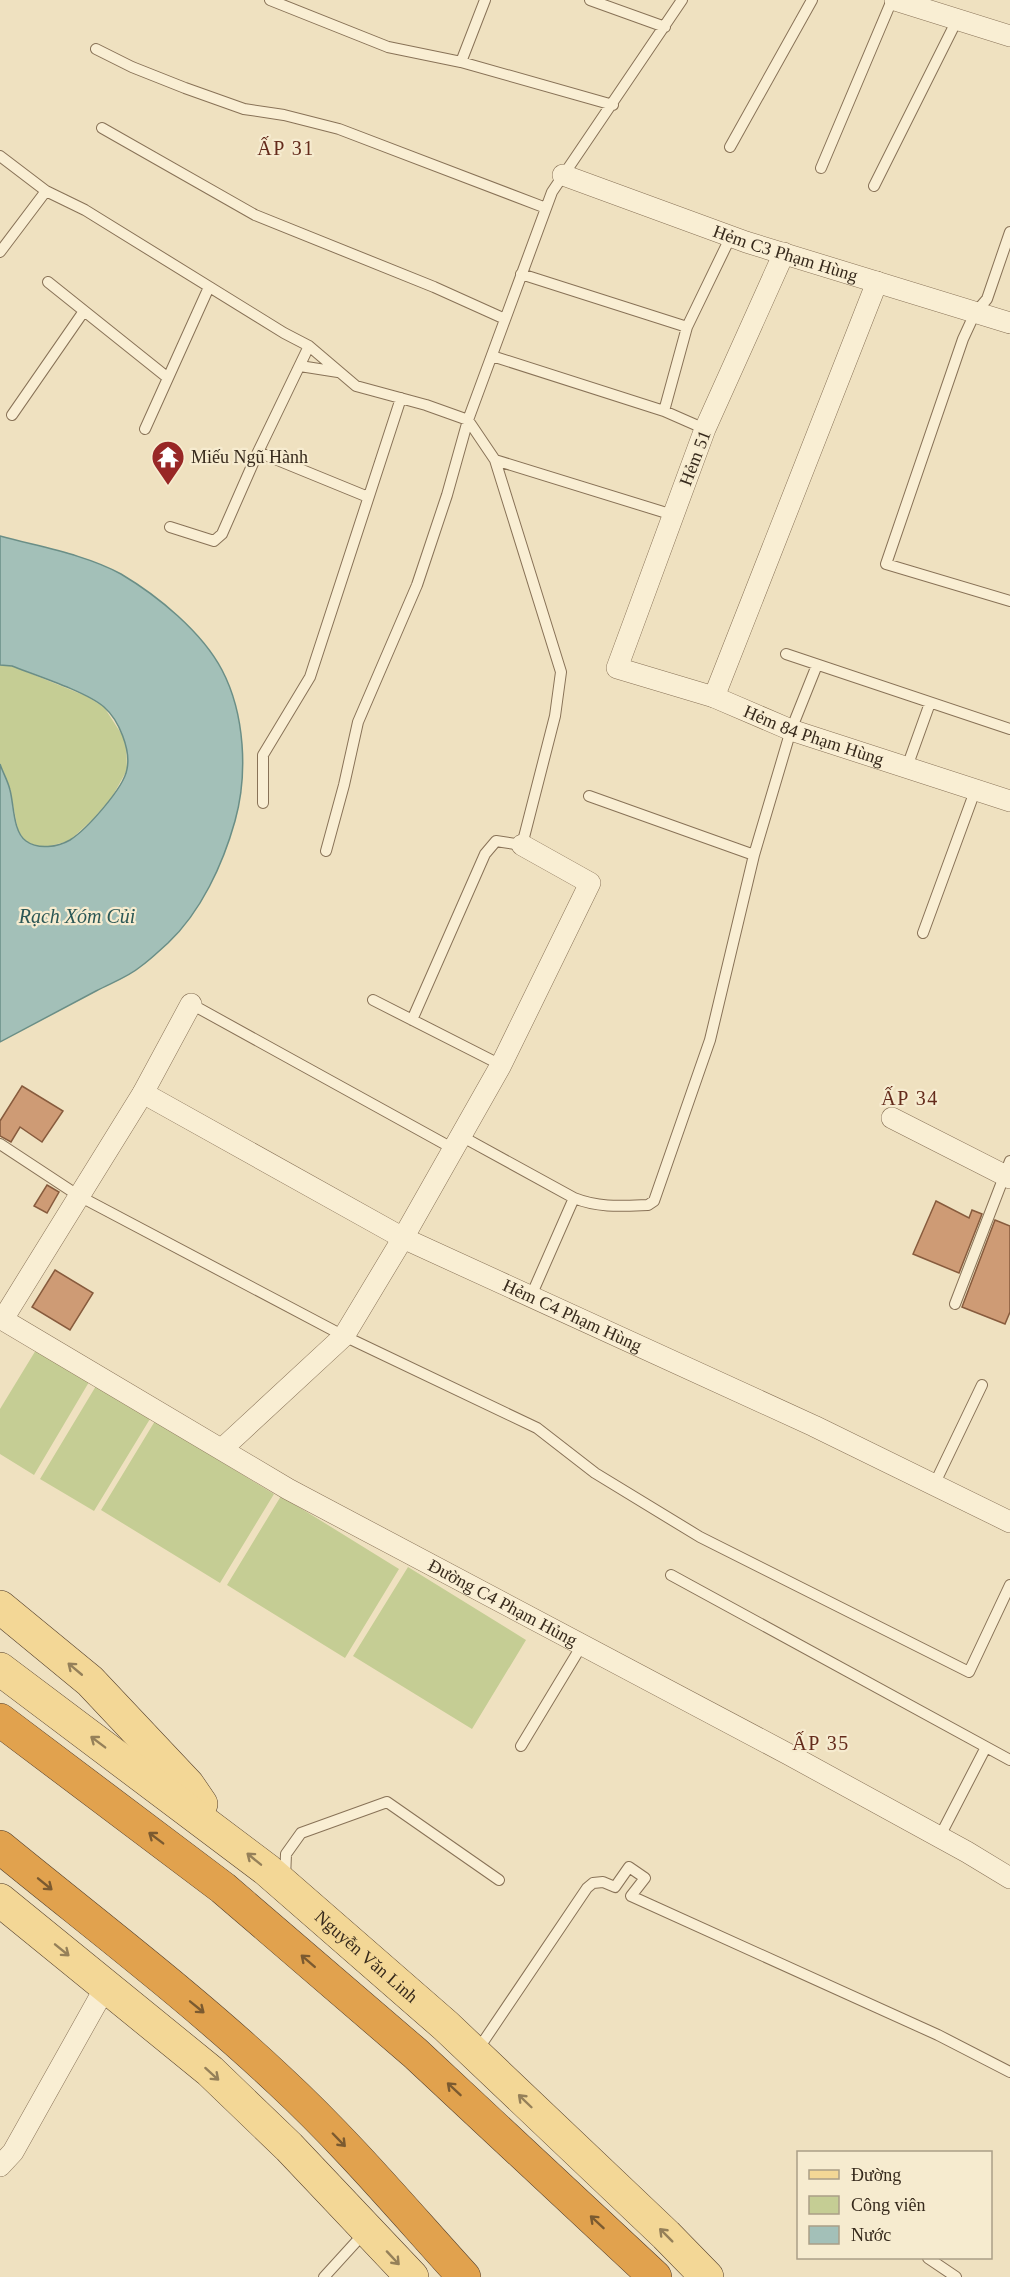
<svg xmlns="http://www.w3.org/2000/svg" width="1010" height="2277" font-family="'Times New Roman',serif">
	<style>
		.green { fill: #c5cd94 }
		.water { fill: #a3c0b8; stroke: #6a8e86; stroke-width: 1.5 }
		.building { fill: #ce9b75; stroke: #875b3d; stroke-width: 1.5 }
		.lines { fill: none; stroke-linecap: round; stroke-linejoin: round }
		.lane-casing { stroke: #887257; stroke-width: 12 }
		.street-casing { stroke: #887257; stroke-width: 22 }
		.primary-casing { stroke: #55402c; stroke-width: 34 }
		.highway-casing { stroke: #55402c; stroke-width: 34 }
		.lane { stroke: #f9eed3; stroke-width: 10 }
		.street { stroke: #f9eed3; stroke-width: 21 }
		.primary { stroke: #f3d796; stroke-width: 33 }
		.highway { stroke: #e1a24e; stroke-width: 33 }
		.oneway { stroke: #958059 }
		.oneway2 { stroke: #7b5a30 }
		.labels { text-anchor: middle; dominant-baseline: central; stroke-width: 4.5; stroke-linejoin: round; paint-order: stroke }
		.street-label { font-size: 18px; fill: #372a1c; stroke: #f6ebcf }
		.poi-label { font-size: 18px; fill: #372a1c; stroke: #f6ebcf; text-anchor: start }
		.neighbourhood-label { font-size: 20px; letter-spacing: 1.5px; fill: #642b1b; stroke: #f6ebcf }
		.water-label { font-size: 20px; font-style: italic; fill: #2b5755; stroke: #f6ebcf }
	</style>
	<rect width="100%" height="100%" fill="#efe1c0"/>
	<path class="green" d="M0 665 12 666 86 696 104 707 126 741 127 770 112 797 92 820 69 841 42 848 25 841 18 830 10 789 0 764Z
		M39 1345 92 1377 34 1475 0 1454V1409Z
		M99 1381 153 1414 94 1511 40 1479Z
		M155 1421 274 1494 220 1583 101 1510Z
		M281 1496 399 1569 345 1658 227 1585Z
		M408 1567 526 1640 472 1729 353 1656Z"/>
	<path class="water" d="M0 536C40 547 84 554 121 574 158 596 202 632 222 670 245 714 248 774 235 821 223 864 201 912 168 943 159 951 150 960 140 967 128 977 111 983 96 991 64 1008 32 1025 0 1042V764C3 773 8 781 10 790 14 805 13 832 26 841 38 850 58 847 70 840 86 830 124 788 127 769 131 750 119 720 104 707 87 692 35 675 12 666L0 665Z"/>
	<path class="building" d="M22 1086 63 1111 42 1142 20 1127 11 1142 0 1136V1121Z
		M47 1185 59 1192 47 1213 34 1206Z
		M936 1201 969 1218 972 1210 982 1214 959 1273 913 1254Z
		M995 1220 1010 1226V1312L1005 1324 962 1307Z
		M55 1270 93 1293 70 1330 32 1307Z"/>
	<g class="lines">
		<defs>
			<path id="lane" d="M270 0 388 47 461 62 613 105
				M590 0 665 27
				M96 49 132 67 185 88 244 109 284 115 339 129 546 208
				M461 62 485 0
				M102 128 255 215 434 287 505 319
				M730 147 812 0
				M0 156 46 191 0 252
				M821 168 892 0
				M874 186 957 20
				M46 191 85 210 284 333 309 346 356 386 426 405 468 420 495 460 561 672 555 716 522 845 496 841 485 854 412 1020
				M1010 232 987 299 975 313 963 339 886 564 1010 601
				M521 274 687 327
				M48 282 168 378
				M492 356 664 411 705 429
				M300 366 338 372
				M664 411 687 327 731 236
				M12 415 84 311
				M145 429 209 287
				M258 452 368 497
				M495 460 673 515
				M170 527 214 541 222 534 258 452 309 346
				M786 654 1010 729
				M907 767 930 703
				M589 796 754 855
				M263 803V755L310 677 401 398
				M326 851 344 785 358 722 417 585 447 495 468 420 552 192 682 0
				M923 933 975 791
				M373 1000 501 1065
				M191 1004 452 1148
				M461 1136 574 1198C599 1208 622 1206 648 1205L654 1201 710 1040 754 855 791 730 817 665
				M0 1144 79 1196 344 1336 537 1428 595 1473 700 1537 969 1672 1010 1585
				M531 1296 574 1198
				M955 1304 1010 1161
				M934 1485 982 1385
				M671 1575 1010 1760
				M521 1746 582 1645
				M939 1838 986 1747
				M285 1878 286 1854 301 1833 387 1802 499 1880
				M477 2051 587 1888 593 1883 603 1882 615 1887 629 1867 645 1878 631 1896 938 2035 1010 2072
				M928 2258 956 2277
				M324 2277 365 2232"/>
			<g id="street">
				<path d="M895 0 1010 36"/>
				<path id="s1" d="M563 175 746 242 1010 323"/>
				<path id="s2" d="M784 253 705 429 617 668 714 697 791 730 1010 801"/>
				<path d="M714 697 877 282"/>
				<path id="s3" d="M143 1093 403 1238 814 1426 1010 1522"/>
				<path d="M892 1118 1010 1178"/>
				<path id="s4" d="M0 1318 288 1489 788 1754 967 1852 1010 1878"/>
				<path d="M3 1319 143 1093 191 1004"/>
				<path d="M223 1448 344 1336 403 1238 501 1065 590 883 522 845"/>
				<path d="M0 2166 13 2152 106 1986"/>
			</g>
			<g id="primary">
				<path d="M0 1607 90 1681 188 1785 201 1804"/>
				<path id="s5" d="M0 1669 267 1870 446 2026 666 2235 707 2277"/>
				<path d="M0 1900 210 2071 289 2147 412 2277"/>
			</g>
			<path id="highway" d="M0 1720 223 1888 415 2053 655 2277
				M0 1847C94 1924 192 1998 280 2081 346 2142 404 2211 464 2277"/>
		</defs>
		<use href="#lane" class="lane-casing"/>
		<use href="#street" class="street-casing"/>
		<use href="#primary" class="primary-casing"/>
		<use href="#highway" class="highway-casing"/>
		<use href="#lane" class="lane"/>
		<use href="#street" class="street"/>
		<use href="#primary" class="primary"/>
		<use href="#highway" class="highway"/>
	</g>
	<defs><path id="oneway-shaft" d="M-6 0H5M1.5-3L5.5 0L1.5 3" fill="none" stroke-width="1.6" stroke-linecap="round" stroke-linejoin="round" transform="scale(1.5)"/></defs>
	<g class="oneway">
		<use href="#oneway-shaft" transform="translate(75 1669) rotate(-140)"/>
		<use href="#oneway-shaft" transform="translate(98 1742) rotate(-143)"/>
		<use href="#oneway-shaft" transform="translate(254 1859) rotate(-141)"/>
		<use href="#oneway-shaft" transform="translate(62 1950) rotate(39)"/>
		<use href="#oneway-shaft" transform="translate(212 2074) rotate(42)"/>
		<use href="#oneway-shaft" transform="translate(525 2101) rotate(-136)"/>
		<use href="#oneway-shaft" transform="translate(666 2235) rotate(-135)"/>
		<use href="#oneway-shaft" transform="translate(393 2258) rotate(47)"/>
	</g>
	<g class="oneway2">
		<use href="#oneway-shaft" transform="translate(156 1838) rotate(-143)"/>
		<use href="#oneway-shaft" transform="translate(45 1884) rotate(39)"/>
		<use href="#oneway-shaft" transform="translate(308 1961) rotate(-139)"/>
		<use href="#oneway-shaft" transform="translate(197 2007) rotate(39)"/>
		<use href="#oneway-shaft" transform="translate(454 2089) rotate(-137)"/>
		<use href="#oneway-shaft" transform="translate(339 2140) rotate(46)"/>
		<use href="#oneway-shaft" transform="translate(597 2222) rotate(-137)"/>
	</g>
	<defs>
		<symbol id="temple-pin" viewBox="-11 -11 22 30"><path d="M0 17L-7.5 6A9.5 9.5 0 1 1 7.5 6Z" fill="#982726" stroke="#f6ebcf"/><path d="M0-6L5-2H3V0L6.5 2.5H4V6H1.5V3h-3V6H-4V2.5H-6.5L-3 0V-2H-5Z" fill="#fff"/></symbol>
	</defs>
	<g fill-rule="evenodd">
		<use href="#temple-pin" x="149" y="438" width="38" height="52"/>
	</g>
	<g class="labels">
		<g class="street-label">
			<text stroke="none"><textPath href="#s1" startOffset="236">Hẻm C3 Phạm Hùng</textPath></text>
			<text transform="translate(695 458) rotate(-69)">Hẻm 51</text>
			<text stroke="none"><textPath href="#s2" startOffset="656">Hẻm 84 Phạm Hùng</textPath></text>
			<text stroke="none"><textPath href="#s3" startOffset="484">Hẻm C4 Phạm Hùng</textPath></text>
			<text stroke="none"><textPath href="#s4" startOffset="578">Đường C4 Phạm Hủng</textPath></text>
			<text stroke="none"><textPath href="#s5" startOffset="466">Nguyễn Văn Linh</textPath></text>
		</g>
		<g class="poi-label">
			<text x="191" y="457">Miếu Ngũ Hành</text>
		</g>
		<g class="neighbourhood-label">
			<text x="286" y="148">ẤP 31</text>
			<text x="910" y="1098">ẤP 34</text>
			<text x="821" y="1743">ẤP 35</text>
		</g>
		<g class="water-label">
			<text x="77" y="916">Rạch Xóm Củi</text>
		</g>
	</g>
	<rect x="797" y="2151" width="195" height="108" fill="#f6ebcf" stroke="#aa9e87" stroke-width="1.5"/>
	<rect x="809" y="2170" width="30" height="9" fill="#f3d796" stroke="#aa9e87" stroke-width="1.5"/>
	<text x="851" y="2181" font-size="18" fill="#372a1c">Đường</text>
	<rect x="809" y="2196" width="30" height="18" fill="#c5cd94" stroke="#aa9e87" stroke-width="1.5"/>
	<text x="851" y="2211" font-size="18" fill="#372a1c">Công viên</text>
	<rect x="809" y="2226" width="30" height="18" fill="#a3c0b8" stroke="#aa9e87" stroke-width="1.5"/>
	<text x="851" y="2241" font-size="18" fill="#372a1c">Nước</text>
</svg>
